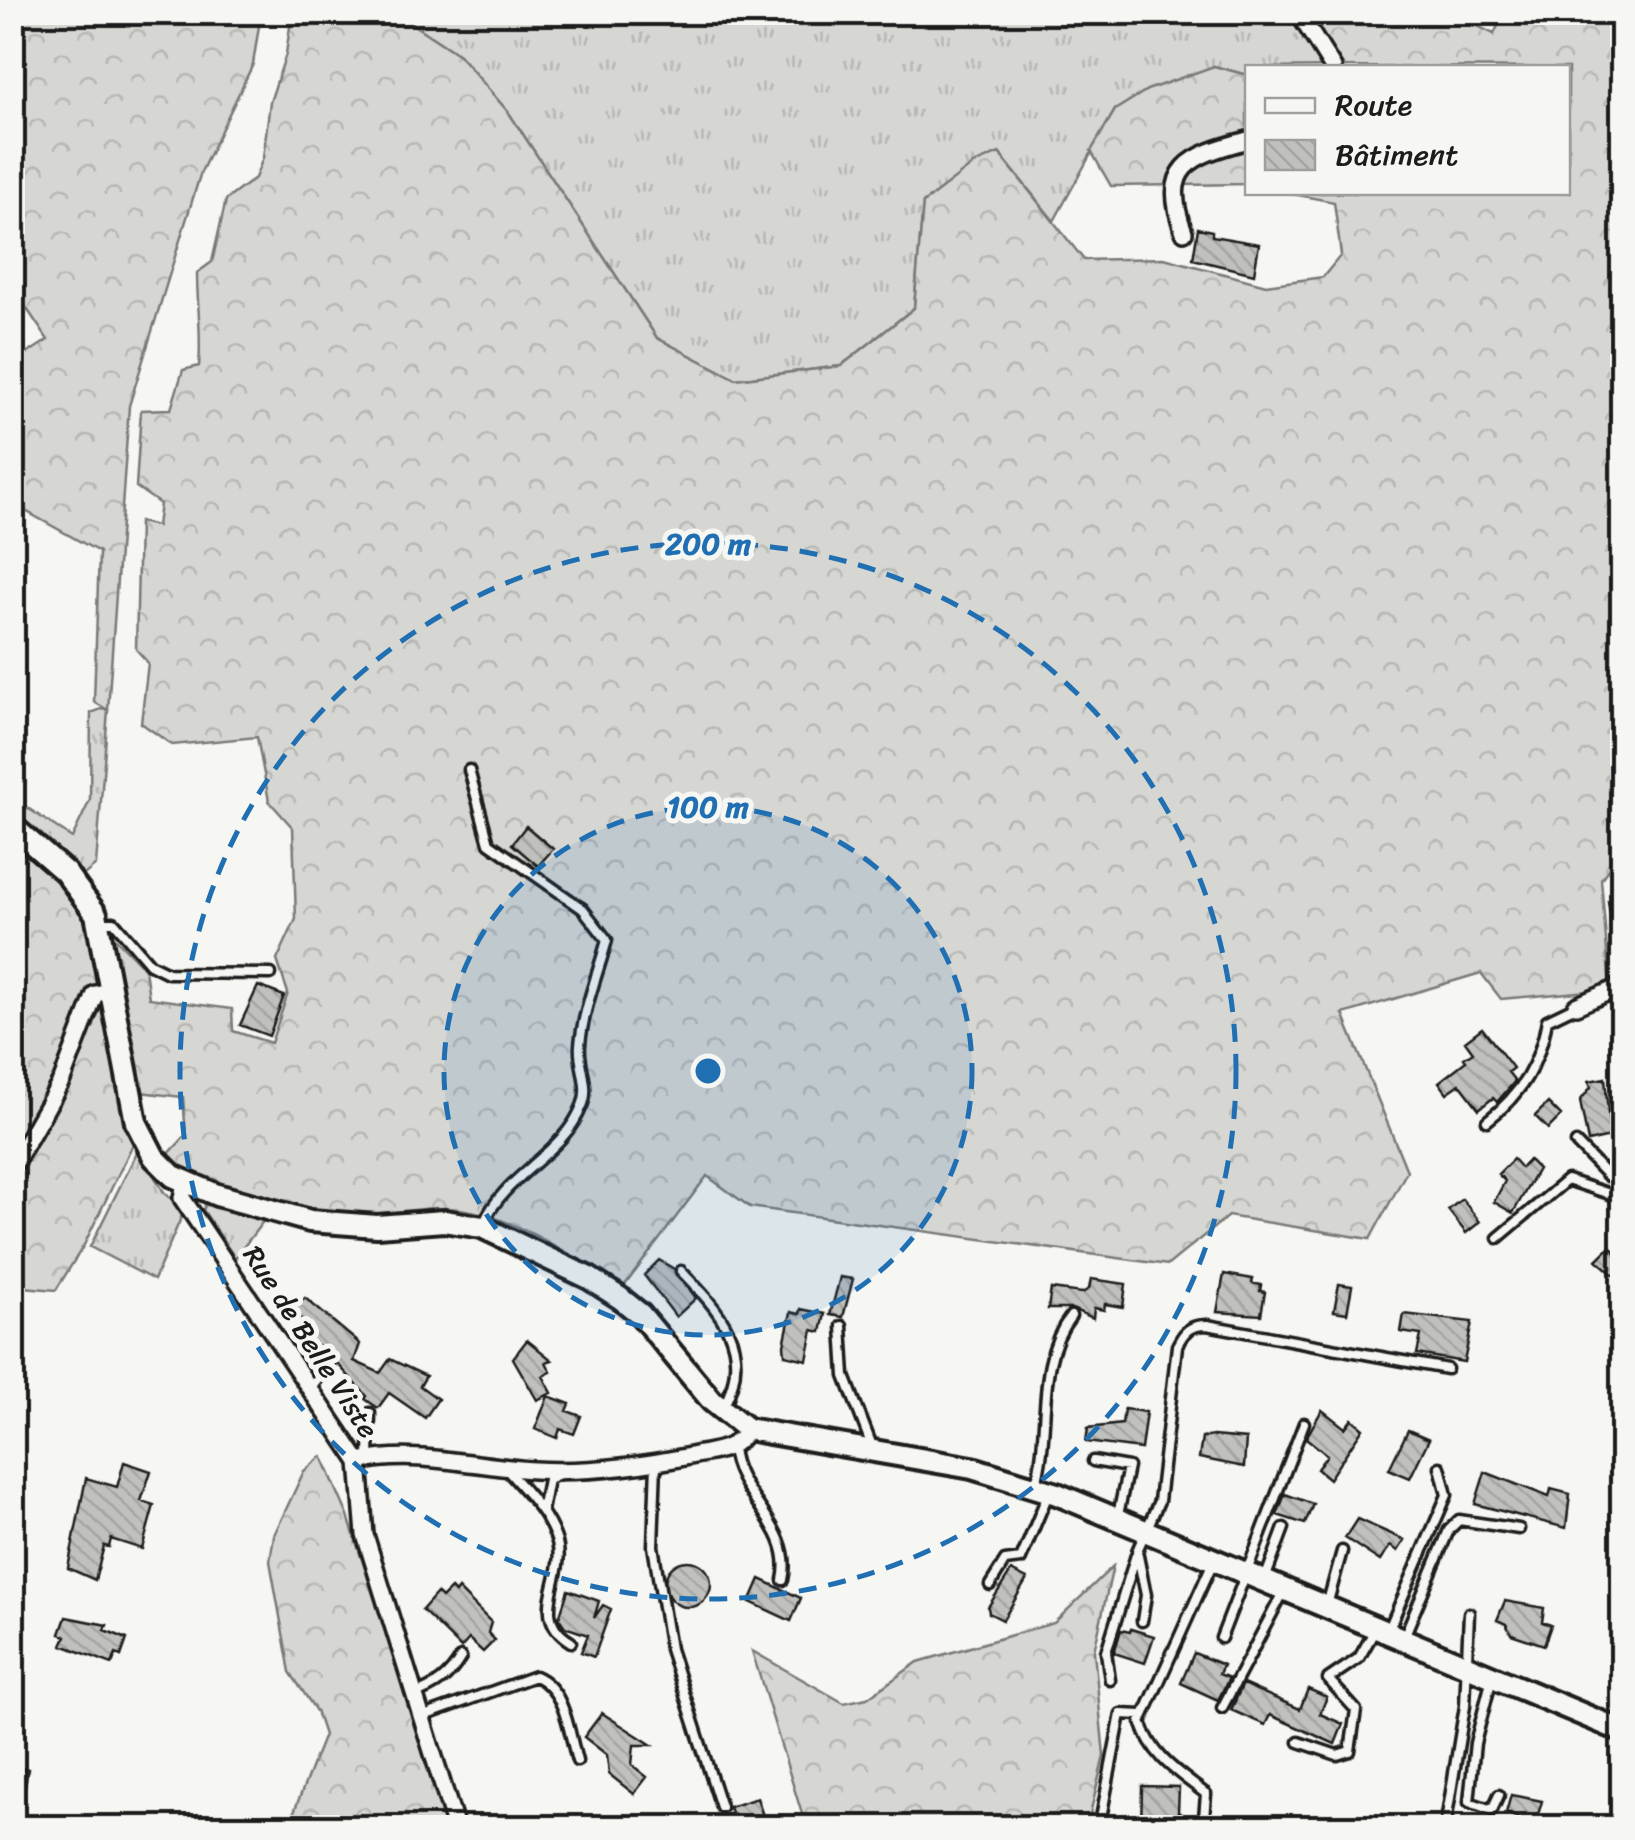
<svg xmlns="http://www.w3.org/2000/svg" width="1635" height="1840" font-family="Sriracha,sans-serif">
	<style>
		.grass { fill: url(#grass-tufts); stroke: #797977; stroke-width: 2.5 }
		.forest { fill: url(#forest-crowns); stroke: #797977; stroke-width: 2.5 }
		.building { fill: url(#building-back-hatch); stroke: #1c1c1c; stroke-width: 2.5 }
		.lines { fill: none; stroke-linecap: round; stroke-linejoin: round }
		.service-casing { stroke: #1c1c1c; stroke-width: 15 }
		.minor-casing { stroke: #1c1c1c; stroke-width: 22 }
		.tertiary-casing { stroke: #1c1c1c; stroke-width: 28 }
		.service { stroke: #f6f6f2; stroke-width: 8 }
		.minor { stroke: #f6f6f2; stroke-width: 15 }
		.tertiary { stroke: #f6f6f2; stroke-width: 20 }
		.ring { fill: none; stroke: #1f6fb2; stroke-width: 5; stroke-dasharray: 18 12 }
		.labels { text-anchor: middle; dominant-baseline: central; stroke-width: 10; stroke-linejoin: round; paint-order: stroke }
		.street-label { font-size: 28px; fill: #1c1c1c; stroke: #f6f6f2 }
		.centre { fill: #1f6fb2; stroke: #f6f6f2; stroke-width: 5 }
		.ring-label { font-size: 30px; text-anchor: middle; font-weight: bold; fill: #1f6fb2; stroke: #f6f6f2; stroke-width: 10; stroke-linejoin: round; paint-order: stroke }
	</style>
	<defs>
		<pattern id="grass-tufts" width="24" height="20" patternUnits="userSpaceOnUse" patternTransform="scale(2.5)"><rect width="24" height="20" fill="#d6d6d2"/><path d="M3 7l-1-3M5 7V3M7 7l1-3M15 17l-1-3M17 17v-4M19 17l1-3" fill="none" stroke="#b7b7b4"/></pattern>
		<pattern id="forest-crowns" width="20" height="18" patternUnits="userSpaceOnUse" patternTransform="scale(2.5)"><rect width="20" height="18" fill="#d6d6d2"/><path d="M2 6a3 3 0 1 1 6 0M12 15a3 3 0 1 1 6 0" fill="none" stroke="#b7b7b4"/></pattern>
		<pattern id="building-back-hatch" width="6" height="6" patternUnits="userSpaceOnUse" patternTransform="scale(2.5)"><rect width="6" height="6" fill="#c0c0bd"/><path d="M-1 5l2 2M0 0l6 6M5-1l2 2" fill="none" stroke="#a4a4a2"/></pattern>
	</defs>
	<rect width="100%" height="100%" fill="#f6f6f2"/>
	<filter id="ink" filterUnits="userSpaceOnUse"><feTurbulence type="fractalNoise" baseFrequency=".01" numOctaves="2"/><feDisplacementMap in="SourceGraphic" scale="20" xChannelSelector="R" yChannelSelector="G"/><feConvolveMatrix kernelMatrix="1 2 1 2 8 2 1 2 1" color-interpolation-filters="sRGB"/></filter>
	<g filter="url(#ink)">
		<path class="grass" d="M414 12H1295L1345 67 1248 68 1247 75 1214 66 1115 110 1054 221 1000 154 923 203 914 308 841 366 736 379 657 338 509 113 459 55 412 24Z
			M101 709 108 710 96 865 84 875 13 818V798L72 838 90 800 91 713Z
			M138 1150 164 1192 184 1211 154 1280 90 1247Z
			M215 1203 265 1219 235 1258 203 1210 206 1204Z"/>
		<path class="forest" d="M13 12 261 13 253 64 201 172 129 406 108 710 94 702 99 552 13 504V363L48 340 13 288Z
			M292 13H414L412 24 459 55 509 113 657 338 736 379 841 366 914 308 923 203 974 164 999 153 1084 260 1164 258 1266 285 1323 277 1341 255 1334 202 1288 193 1568 192V68L1345 67 1295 13H1451L1494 34 1504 13H1622V849L1601 879 1610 989 1501 999 1481 973 1343 1014 1407 1171 1370 1239 1228 1216 1168 1265 750 1207 707 1176 625 1285C577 1260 512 1215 459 1209 429 1205 398 1214 368 1214 304 1214 214 1203 167 1156L186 1135 183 1097 140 1092 113 936 145 969 149 998 232 1009 233 1031 271 1043 288 993 277 960 296 919 293 828 269 801 257 737 172 745 141 723 148 663 136 649 139 522 157 526 160 504 136 487 141 410 171 409 183 370 199 366C202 334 197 305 197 273L212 262 226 200 255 178 263 158 270 102 286 54Z
			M1214 66 1247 75V184L1111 186 1091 151 1115 110 1147 90Z
			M12 835C31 852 57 868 71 888 118 954 110 1065 133 1144L84 1245 56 1290 13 1286Z
			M322 1456 348 1516 448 1827H288L324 1735 316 1711 290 1672 270 1561 274 1535 304 1471Z
			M1113 1566 1094 1651 1104 1756 1087 1827H806L752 1651 844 1703 867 1698 918 1662 1054 1623Z"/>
		<path class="building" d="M1198 228 1212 231V236L1259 244 1254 274 1193 259Z
			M526 826 553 849 538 866 512 844Z
			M1622 900V941L1615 942 1608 901Z
			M258 986 284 996 269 1036 240 1025Z
			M1482 1028 1513 1068 1508 1072 1515 1081 1497 1102 1493 1098 1479 1109 1460 1084 1447 1093 1439 1082 1466 1061 1464 1058 1473 1052 1465 1041Z
			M1605 1078 1610 1137 1588 1142 1580 1101 1591 1087 1589 1081Z
			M1548 1103 1561 1116 1548 1129 1535 1116Z
			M1513 1159 1521 1168 1529 1160 1538 1169 1513 1213 1494 1202 1505 1181 1498 1174Z
			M1462 1199 1480 1222 1466 1233 1448 1210Z
			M1610 1247 1622 1258V1283L1597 1260Z
			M659 1260 674 1269 696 1298 676 1317 644 1275Z
			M1224 1274 1253 1279 1252 1283 1261 1285 1260 1291 1265 1292 1261 1315 1217 1312Z
			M840 1277 853 1279 843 1317 830 1315Z
			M1091 1279 1126 1284 1123 1307 1105 1304 1104 1310 1094 1308 1093 1318 1072 1309H1048L1051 1289 1082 1293 1089 1289Z
			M1339 1284 1352 1286 1347 1313 1334 1311Z
			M305 1298 360 1344 354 1361 380 1373 390 1359 426 1376 420 1386 438 1399 425 1418 389 1393 378 1408 365 1399 367 1396 334 1360 304 1334 310 1328 293 1311Z
			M801 1309 825 1314 821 1332 813 1330 807 1360 785 1355 784 1345 791 1312 800 1314Z
			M1404 1314 1472 1322 1464 1362 1417 1354 1421 1335 1401 1332Z
			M527 1340 552 1360 546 1362 551 1372 543 1376 552 1393 537 1400 513 1358Z
			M548 1396 570 1404 567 1411 581 1416 574 1434 560 1429 557 1438 535 1429Z
			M1124 1409 1146 1412 1141 1449 1086 1442 1088 1428 1122 1424Z
			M1322 1410 1345 1428 1352 1419 1363 1428 1329 1479 1317 1469 1327 1455 1306 1438Z
			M1408 1430 1429 1439 1410 1478 1389 1469Z
			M1213 1436 1246 1439 1244 1467 1199 1458 1202 1438Z
			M124 1462 151 1471 141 1501 154 1505 142 1549 111 1539 109 1547 104 1546 95 1580 68 1568 86 1478 117 1487Z
			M1485 1472 1549 1497 1551 1489 1570 1494 1566 1528 1475 1504Z
			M1285 1494 1313 1504 1305 1524 1277 1515Z
			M1357 1519 1405 1540 1398 1551 1390 1546 1380 1561 1345 1538Z
			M665 1584a23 23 0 1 1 46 0a23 23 0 1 1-46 0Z
			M1011 1571 1027 1579 1003 1620 989 1613 988 1607Z
			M760 1579 801 1598 791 1621 750 1602Z
			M451 1589 455 1593 458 1589 491 1622 488 1633 495 1640 483 1652 469 1639 461 1648 422 1610 437 1593 442 1598Z
			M568 1590 599 1601 594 1618 603 1605 611 1609 594 1657 581 1652 588 1635 565 1627 559 1618Z
			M1505 1601 1544 1608 1542 1622 1551 1625 1544 1645 1511 1634 1506 1624 1497 1620Z
			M66 1617 107 1625 105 1630 127 1639 121 1656 116 1654 112 1664 62 1645 66 1636 60 1634Z
			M1131 1629 1154 1636 1145 1663 1114 1653 1121 1630 1130 1632Z
			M1194 1653 1223 1665 1219 1674 1229 1678 1218 1700 1181 1683Z
			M1243 1684 1300 1709 1308 1689 1327 1697 1320 1714 1343 1724 1335 1744 1270 1715 1265 1725 1231 1710Z
			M602 1713 652 1745H634L632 1765 647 1777 634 1794 609 1774 607 1755 584 1737Z
			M12 1766 28 1769 20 1815H12Z
			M1142 1786 1179 1787 1178 1812 1188 1818 1183 1828H1141Z
			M1511 1795 1542 1801 1535 1825 1506 1813Z
			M757 1798 767 1828H695L731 1813 729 1807Z"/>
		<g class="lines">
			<defs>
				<path id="service" d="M469 770 489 843 583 909 607 940C598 974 583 1010 580 1045 578 1066 591 1086 582 1106 563 1155 503 1176 484 1223
					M99 922H114L150 964 168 973 271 974
					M1487 1121C1521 1095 1540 1063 1547 1020L1576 1006
					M1576 1143 1608 1176 1622 1181
					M1498 1238 1567 1180 1622 1198
					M681 1271C720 1311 754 1347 724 1406
					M842 1326 845 1376 872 1446
					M311 1387 329 1365
					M732 1447C736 1498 795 1526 783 1580
					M369 1460 370 1413
					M1093 1461 1128 1467 1118 1515
					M656 1464 653 1546 670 1649 721 1807
					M507 1470C526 1492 548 1513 557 1542 567 1578 527 1616 571 1642
					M1035 1487C1052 1432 1034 1363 1071 1316
					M542 1511 548 1479 559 1474
					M1265 1579 1284 1528
					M990 1585 1005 1561 1021 1559 1049 1492
					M1327 1605 1342 1551
					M1142 1621 1146 1595 1137 1551 1159 1501 1177 1346C1184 1331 1190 1325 1207 1325L1447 1369
					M1388 1631 1447 1495 1440 1467
					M1404 1637 1449 1530 1459 1520 1519 1529
					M1221 1638 1304 1423
					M1492 1678 1475 1743 1469 1802 1492 1810 1499 1795
					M1110 1680 1106 1652 1136 1555
					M413 1695C435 1687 449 1678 461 1657
					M1222 1708 1284 1591
					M421 1717 535 1676C566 1689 569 1733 577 1761
					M1299 1742 1337 1755 1350 1751 1356 1710 1328 1679 1359 1658 1375 1630
					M1204 1818 1206 1794C1178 1772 1153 1758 1141 1722L1213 1562
					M1099 1828 1121 1714 1142 1715
					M1445 1828 1465 1706 1469 1613"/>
				<path id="minor" d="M1298 12 1333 68
					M1184 232C1160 167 1188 156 1248 140
					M1576 1006 1622 986
					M12 1168 62 1080 95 994 111 991
					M185 1183 182 1198 359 1462 365 1535 456 1828
					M359 1462C416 1449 476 1467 534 1470 589 1473 642 1466 695 1455 715 1451 737 1450 747 1429"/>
				<path id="tertiary" d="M12 826 65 872 96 914 136 1122 154 1157 173 1176 217 1195 310 1221 377 1226 444 1221 482 1227 589 1278 620 1298 640 1314 712 1401 747 1429 972 1468 1057 1494 1622 1731"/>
			</defs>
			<use href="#service" class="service-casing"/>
			<use href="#minor" class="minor-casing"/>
			<use href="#tertiary" class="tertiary-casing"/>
			<use href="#service" class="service"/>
			<use href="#minor" class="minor"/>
			<use href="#tertiary" class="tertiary"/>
		</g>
	</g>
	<circle cx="708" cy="1071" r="264" fill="#1f6fb2" fill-opacity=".12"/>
	<g class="ring">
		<circle cx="708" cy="1071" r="264"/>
		<circle cx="708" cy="1071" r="528"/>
	</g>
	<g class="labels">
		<g class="street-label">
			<text transform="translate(311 1342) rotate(57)">Rue de Belle Viste</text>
		</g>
	</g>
	<circle cx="708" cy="1071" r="15" class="centre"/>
	<g class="ring-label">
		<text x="708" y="554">200 m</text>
		<text x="708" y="817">100 m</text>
	</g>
	<rect width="1635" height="1840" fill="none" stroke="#f6f6f2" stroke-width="50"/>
	<rect x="25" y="25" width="1585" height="1790" fill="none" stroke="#1c1c1c" stroke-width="4" filter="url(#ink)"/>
	<rect x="1245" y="65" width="325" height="130" fill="#f6f6f2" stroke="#9f9f9c" stroke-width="2.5"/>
	<rect x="1265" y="98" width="50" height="15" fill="#f6f6f2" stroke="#9f9f9c" stroke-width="2.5"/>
	<text x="1335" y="115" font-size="30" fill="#1c1c1c">Route</text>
	<rect x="1265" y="140" width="50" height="30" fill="url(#building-back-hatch)" stroke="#9f9f9c" stroke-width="2.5"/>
	<text x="1335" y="165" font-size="30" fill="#1c1c1c">Bâtiment</text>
</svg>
